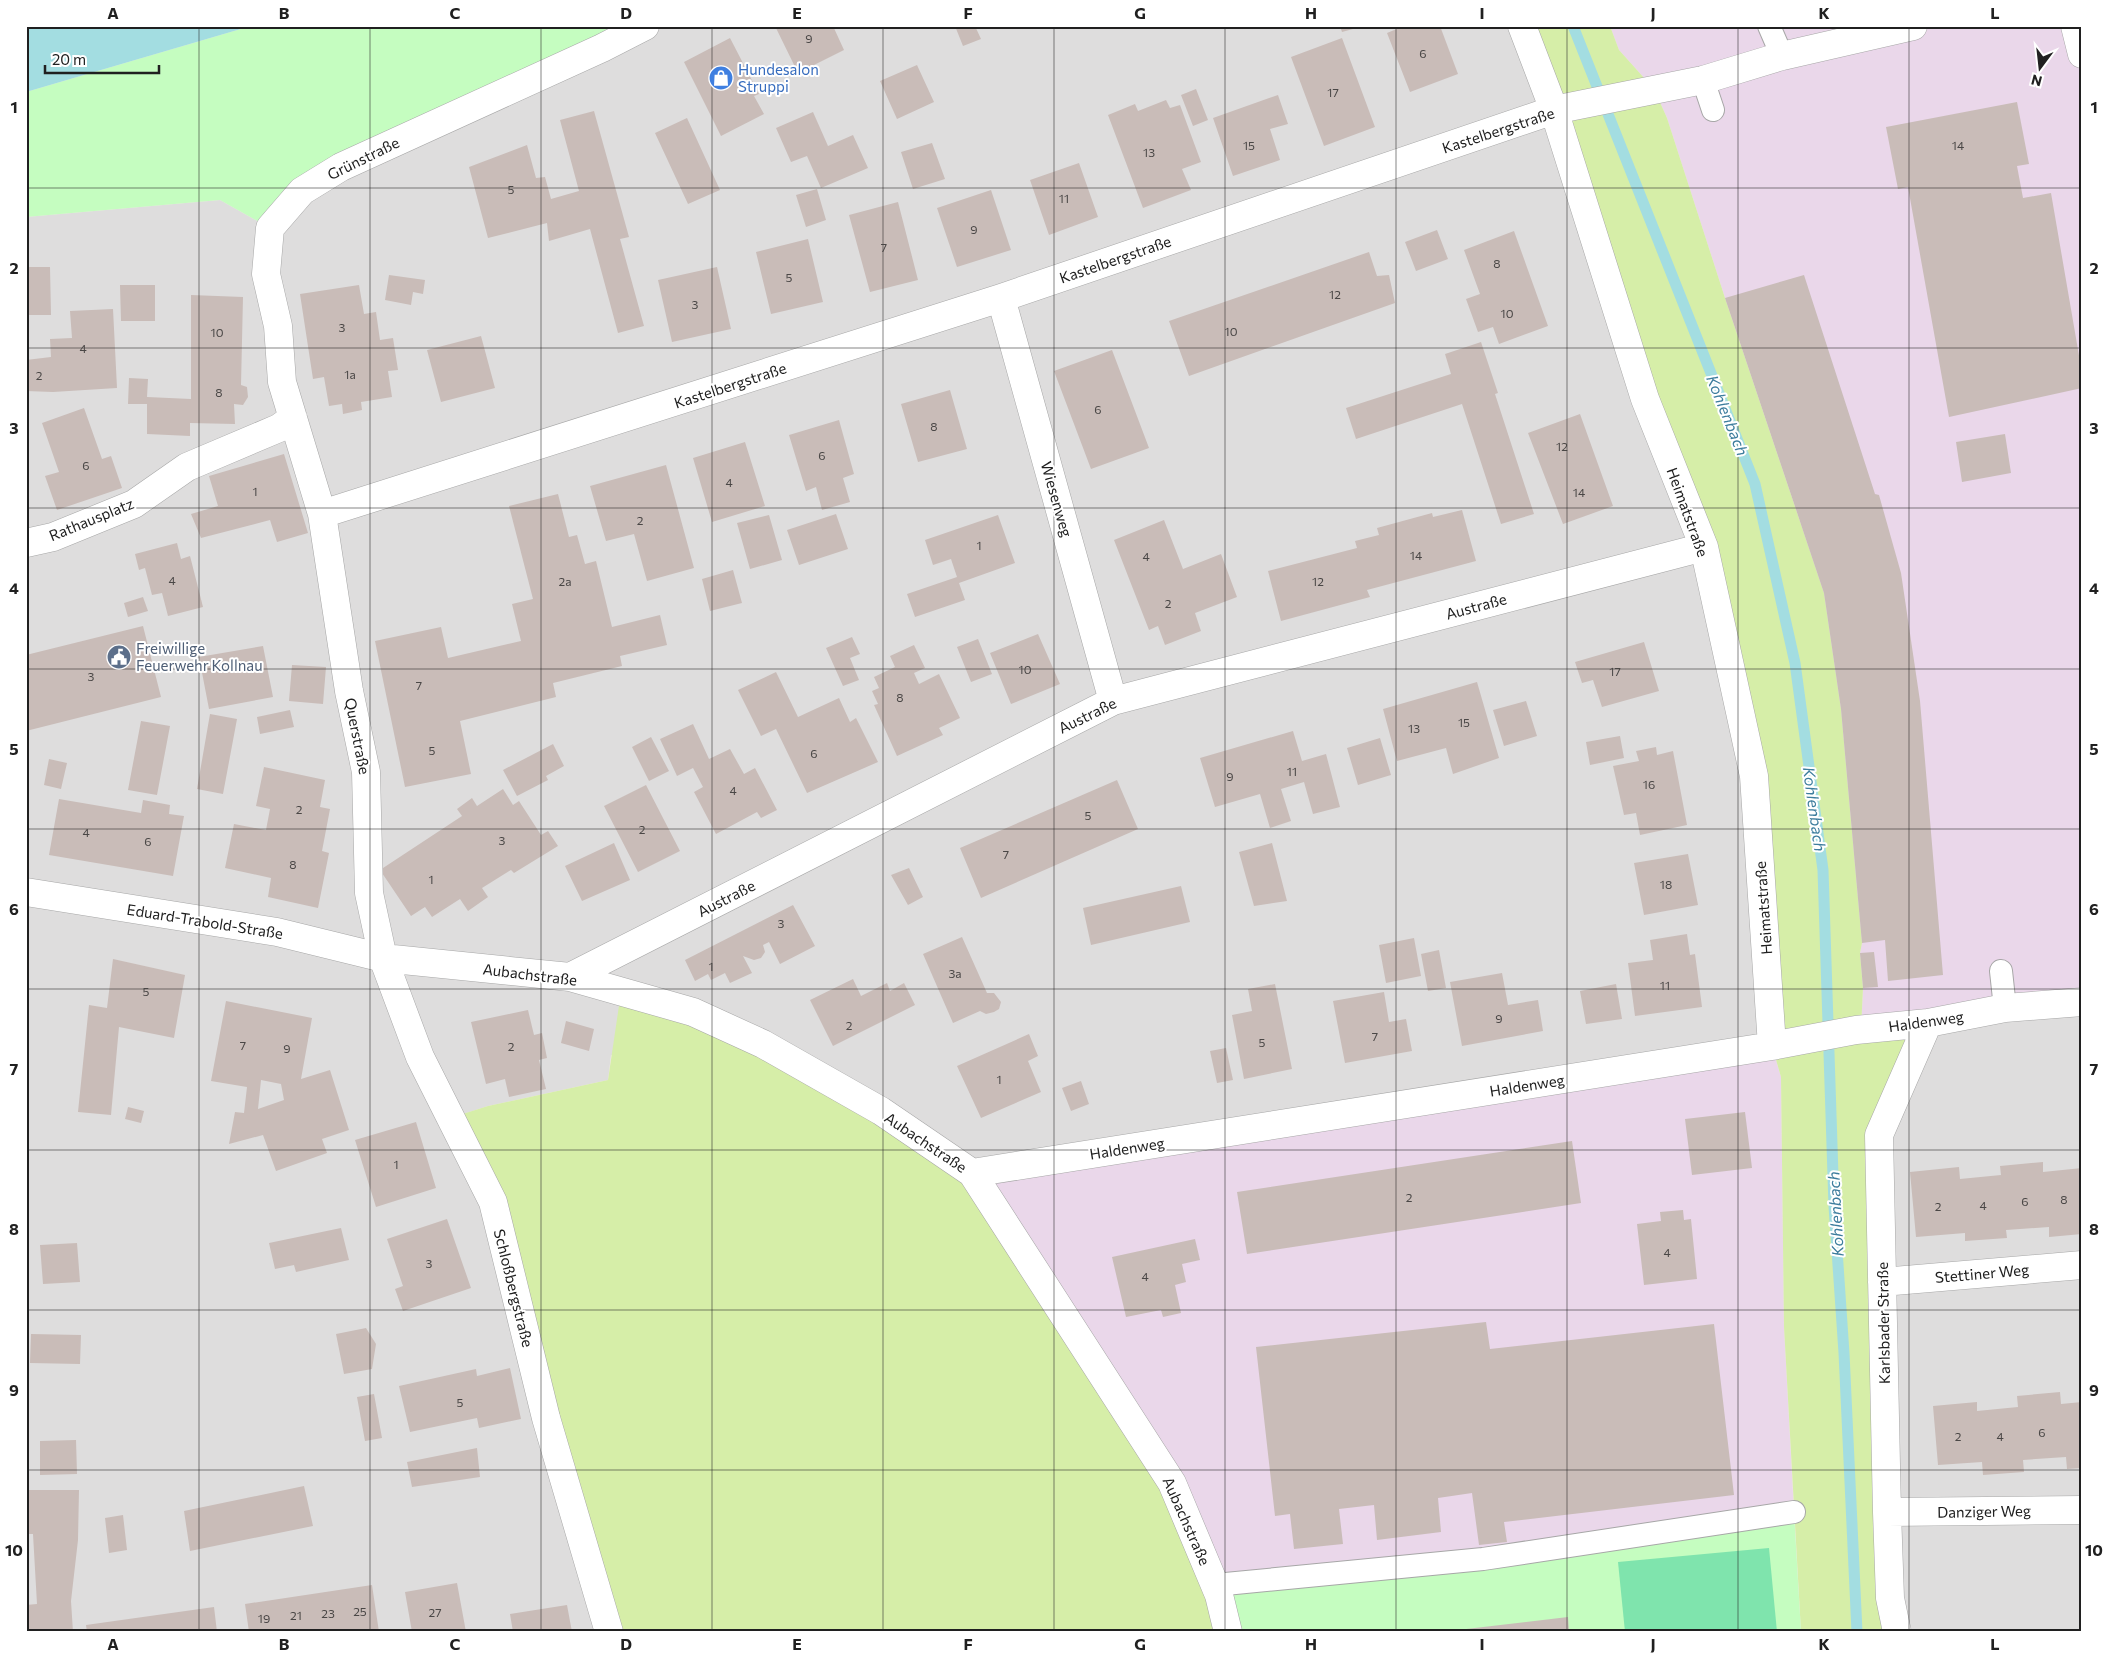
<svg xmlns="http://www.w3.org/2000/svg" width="2108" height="1658" font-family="Commissioner,sans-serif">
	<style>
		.residential { fill: #dedddd }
		.industrial { fill: #ead7ea }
		.grass { fill: #d6eea8 }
		.park { fill: #c5fdc0 }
		.pitch { fill: #7fe4ad }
		.water { fill: #a3dde1 }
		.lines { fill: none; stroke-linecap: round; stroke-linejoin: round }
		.stream { stroke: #a3dde1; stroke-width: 11 }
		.building { fill: #c9bcb8; fill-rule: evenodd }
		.lane-casing { stroke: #a7a7a7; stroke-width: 24 }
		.street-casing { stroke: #a7a7a7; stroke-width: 29 }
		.lane { stroke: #fff; stroke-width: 22 }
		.street { stroke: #fff; stroke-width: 28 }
		.grid { fill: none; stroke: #202020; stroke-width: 1; stroke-opacity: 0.55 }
		.labels { text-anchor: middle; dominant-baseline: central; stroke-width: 4; stroke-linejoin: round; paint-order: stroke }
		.number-label { font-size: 12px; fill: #4a4746 }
		.shop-label { font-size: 15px; fill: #366cbe; stroke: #fff; text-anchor: start }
		.street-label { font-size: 15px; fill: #202020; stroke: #fff }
		.service-label { font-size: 15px; fill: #4e5e75; stroke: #fff; text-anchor: start }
		.water-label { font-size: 16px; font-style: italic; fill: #3d7d9d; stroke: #fff }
		.neatline { fill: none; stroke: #202020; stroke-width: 2 }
		.grid-label { font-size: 16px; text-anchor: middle; font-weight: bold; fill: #202020 }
	</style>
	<rect width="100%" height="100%" fill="#f1ebe5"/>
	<path class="residential" d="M645 26H1522L1704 547 1754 776 1772 1046 972 1173 611 1055 608 1080 488 1106 451 1118 493 1202 609 1632H26V217L220 200 270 228 302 191Z
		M2082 1002V1632H1897L1879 1135 1928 1023Z"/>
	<path class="industrial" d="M1610 26H2082V1002L1861 1030 1863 988 1860 953 1862 942 1800 519 1725 298 1667 118 1654 89 1619 50Z
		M1772 1046 1781 1077 1784 1327 1794 1512 1219 1595 972 1173Z"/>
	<path class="grass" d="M1522 26H1610L1619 50 1654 89 1667 118 1725 298 1824 593 1841 709 1862 943 1860 953 1863 988 1861 1029 1928 1023 1879 1136 1897 1632H1801L1784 1327 1781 1077 1772 1046 1754 776 1704 547Z
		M621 992 693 1012 972 1173 1172 1483 1228 1632H609L493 1202 450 1118 488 1106 608 1080Z"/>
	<path class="park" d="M251 26H645L341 167 270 228 220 200 26 217V92Z
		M1794 1512 1801 1632H1228L1219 1595Z"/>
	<path class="pitch" d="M1769 1548 1777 1632H1625L1618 1562Z"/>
	<path class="water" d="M26 26H251L26 92Z"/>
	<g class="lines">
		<path class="stream" d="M1573 26 1755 484 1795 663 1823 870 1834 1206 1844 1353 1857 1632"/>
	</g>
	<path class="building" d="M775 26H833L844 50 798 73Z
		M955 26H975L981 39 963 46Z
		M1340 26H1359L1360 27 1342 32Z
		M1404 26H1440L1458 74 1410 92 1387 33Z
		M730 38 759 94 754 96 764 114 721 136 684 62Z
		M1342 38 1375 127 1324 146 1291 57Z
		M917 65 934 102 897 119 880 81Z
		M1196 89 1208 120 1193 126 1181 95Z
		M1278 95 1288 124 1270 129 1280 160 1233 176 1213 118Z
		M1166 100 1170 108 1180 105 1201 162 1182 169 1191 190 1143 208 1108 115 1135 104 1138 111Z
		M2017 102 2029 164 2017 166 2023 198 2051 193 2082 373V388L1949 417 1908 187 1898 189 1886 127Z
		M594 111 629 237 620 239 644 326 618 333 590 229 549 241 547 223 488 238 469 167 527 145 536 178 545 177 551 199 579 191 560 120Z
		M813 112 828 146 853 135 868 168 821 188 807 156 791 162 776 128Z
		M687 118 720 190 688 204 655 133Z
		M932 143 945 179 913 189 901 152Z
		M1079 163 1098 217 1049 235 1030 180Z
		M817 189 826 220 806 227 796 195Z
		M991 190 1011 250 957 267 937 208Z
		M898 202 918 280 870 292 849 215Z
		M1437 230 1448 259 1416 271 1405 242Z
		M1514 231 1548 326 1499 344 1493 327 1478 332 1466 299 1480 294 1464 250Z
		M808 239 823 302 771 314 756 252Z
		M1369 252 1377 276 1389 275 1395 303 1189 376 1169 321Z
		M26 267H50L51 315H26Z
		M717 267 731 329 672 342 658 280Z
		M389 275 425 280 423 294 413 292 411 305 385 300Z
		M1804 275 1875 494 1879 495 1901 573 1920 701 1943 975 1888 981 1885 940 1862 943 1841 709 1824 593 1725 298Z
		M120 285H155V321H121Z
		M359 285 364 314 376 312 380 340 393 338 398 370 388 371 392 397 361 402 362 410 343 414 342 404 329 406 324 377 313 379 300 294Z
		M191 295 243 297 241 385 247 387 248 397 243 405 234 404 235 424 190 423V436L147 434V404H128L129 378 148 379 147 397 191 399Z
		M113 309 117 388 53 392 26 391V360L51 357 50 339 72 338 70 311Z
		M481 336 495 388 441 402 427 350Z
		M1481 342 1498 393 1495 394 1534 514 1501 524 1462 404 1356 439 1346 408 1451 374 1445 354Z
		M1112 350 1149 448 1091 469 1054 371Z
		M950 390 967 449 918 462 901 404Z
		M84 408 102 459 111 456 122 488 57 510 45 476 59 472 42 423Z
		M1580 414 1613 506 1563 524 1528 433Z
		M839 420 854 474 843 478 850 502 822 510 816 487 806 491 789 435Z
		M2005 434 2011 473 1962 482 1956 442Z
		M745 442 765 506 712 522 693 458Z
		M284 454 308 533 277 542 270 520 201 538 191 514 218 506 209 476Z
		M666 465 694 568 647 581 634 534 606 541 590 486Z
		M558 494 569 537 577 535 585 564 596 561 612 627 660 615 667 645 620 656 622 666 553 683 556 697 460 721 471 774 405 787 375 641 441 627 448 658 521 641 512 604 533 599 509 506Z
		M1462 510 1476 561 1367 590 1370 597 1281 621 1268 571 1357 548 1355 541 1379 535 1377 528 1432 513 1433 517Z
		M836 514 848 549 799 565 787 530Z
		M769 515 782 560 750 569 737 523Z
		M998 515 1015 563 959 583 965 600 915 617 907 594 957 577 951 559 933 565 925 540Z
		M1164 520 1183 569 1221 554 1237 597 1195 613 1201 631 1165 645 1158 626 1149 630 1114 540Z
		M177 543 181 559 190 556 203 607 168 616 162 593 152 595 145 568 139 570 135 554Z
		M733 570 742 603 710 611 702 579Z
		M143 597 148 611 128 617 124 603Z
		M143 626 161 697 26 731V655Z
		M1038 634 1060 684 1011 704 990 653Z
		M852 637 860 654 850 658 859 680 843 686 826 648Z
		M978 639 992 674 971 682 957 647Z
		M1644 642 1659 691 1602 707 1593 680 1582 683 1575 662Z
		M914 645 925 668 914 673 919 684 939 674 960 718 939 728 943 735 897 756 874 705 878 704 872 691 879 688 874 677 895 667 890 656Z
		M263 646 273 697 209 709 199 657Z
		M292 665 326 667 323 704 289 701Z
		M776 672 798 717 839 698 850 722 856 718 878 762 807 793 776 729 761 736 738 690Z
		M1477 682 1499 758 1453 774 1446 748 1397 761 1383 709Z
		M1526 701 1537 736 1504 746 1493 710Z
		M290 710 294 727 260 734 257 717Z
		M210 714 237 719 223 794 197 789Z
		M141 721 170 726 157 795 128 790Z
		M693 724 709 759 730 749 744 774 755 768 777 810 761 818 757 812 716 834 694 792 703 787 693 768 677 776 660 739Z
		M1293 731 1302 761 1326 754 1340 807 1313 814 1304 782 1281 789 1291 821 1270 828 1260 794 1215 807 1200 758Z
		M1620 736 1624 758 1590 765 1586 742Z
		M651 737 669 771 649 781 632 747Z
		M1380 738 1391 775 1358 785 1347 748Z
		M553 744 564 766 546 776 548 780 517 796 503 770Z
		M1656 747 1657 755 1673 751 1687 825 1640 835 1636 813 1624 815 1613 766 1639 761 1636 751Z
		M49 759 67 763 61 789 44 785Z
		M264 767 325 780 320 807 330 809 322 851 329 853 318 908 268 897 271 878 225 868 234 824 266 830 270 809 256 806Z
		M1117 780 1138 829 981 898 960 848Z
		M646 785 680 851 638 872 604 806Z
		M503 789 513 805 519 801 541 835 548 831 558 846 514 873 511 870 482 888 488 897 468 911 460 899 432 917 425 907 411 916 380 870 462 816 457 809 472 798 477 806Z
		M59 799 141 813 143 800 170 805 169 814 184 816 173 876 49 855Z
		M614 843 630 880 582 901 565 866Z
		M1272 843 1287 901 1254 906 1239 852Z
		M1688 854 1698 905 1644 915 1634 863Z
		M909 868 923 897 908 905 891 875Z
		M1181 886 1190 922 1091 945 1083 908Z
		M793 905 815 946 780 964 769 942 763 945 765 952 761 958 754 960 743 956 752 973 730 983 725 973 711 980 708 974 695 981 685 960Z
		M1687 934 1690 955 1695 954 1702 1007 1635 1016 1628 963 1653 960 1650 940Z
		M962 937 987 993H994L1001 1002 999 1009 994 1012 986 1014 980 1011 953 1023 923 954Z
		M1414 938 1421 976 1386 983 1379 945Z
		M1439 950 1446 988 1428 991 1421 954Z
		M1874 952 1878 987 1863 988 1860 953Z
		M113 959 185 975 174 1038 119 1027 111 1115 78 1112 89 1005 107 1008Z
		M1502 973 1508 1005 1538 1000 1543 1031 1462 1046 1450 982Z
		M853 979 861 996 887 983 890 991 904 983 915 1005 833 1046 810 1000Z
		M1275 984 1292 1069 1244 1079 1232 1015 1252 1011 1248 989Z
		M1616 984 1622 1019 1586 1024 1580 991Z
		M1384 992 1389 1022 1406 1019 1412 1051 1345 1063 1333 1001Z
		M226 1001 312 1018 301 1079 330 1070 349 1130 322 1139 327 1153 276 1171 263 1135 229 1144 235 1112 244 1113 247 1087 211 1081ZM261 1080 281 1084 284 1100 258 1109Z
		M528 1010 534 1035 542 1033 547 1058 539 1060 546 1089 509 1097 505 1079 486 1084 471 1022Z
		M566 1021 594 1029 589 1051 561 1043Z
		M1029 1034 1038 1056 1028 1061 1041 1092 981 1118 957 1066Z
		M1226 1048 1233 1080 1217 1083 1210 1051Z
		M1081 1081 1089 1104 1071 1111 1062 1088Z
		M128 1107 144 1111 141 1123 125 1119Z
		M1745 1112 1752 1168 1692 1175 1685 1119Z
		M416 1122 436 1188 376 1207 355 1140Z
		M1572 1141 1581 1203 1247 1254 1237 1192Z
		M2043 1162V1172L2082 1168V1234L2049 1237V1227L2006 1230 2007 1238 1965 1241V1233L1916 1237 1910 1172 1959 1167 1960 1179 2001 1175 2000 1166Z
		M1683 1210 1684 1220 1691 1219 1697 1279 1644 1285 1637 1224 1661 1221 1660 1212Z
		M447 1219 471 1288 403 1311 395 1289 403 1286 387 1239Z
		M341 1228 349 1260 296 1272 294 1265 275 1269 269 1243Z
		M1195 1239 1200 1260 1182 1264 1186 1282 1175 1285 1181 1313 1163 1317 1161 1310 1126 1317 1112 1257Z
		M77 1243 80 1282 43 1284 40 1245Z
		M1486 1322 1490 1349 1714 1324 1734 1495 1504 1522 1507 1542 1479 1545 1472 1493 1438 1498 1441 1532 1377 1540 1374 1505 1339 1509 1343 1544 1294 1549 1290 1514 1275 1516 1256 1347Z
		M366 1328 376 1344 372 1369 344 1374 336 1334Z
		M31 1334 81 1335 80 1364 30 1363Z
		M510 1368 521 1419 479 1428 477 1418 410 1432 399 1386 476 1369 477 1376Z
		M2060 1392 2061 1404 2082 1402V1468L2067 1469 2066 1457 2023 1460 2024 1472 1983 1475 1982 1462 1938 1465 1933 1406 1977 1402V1411L2018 1407 2017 1396Z
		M374 1394 382 1438 365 1441 357 1397Z
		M76 1440 77 1474 40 1475V1441Z
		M477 1448 480 1477 412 1487 407 1462Z
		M304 1486 313 1526 190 1551 184 1511Z
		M26 1490H79L78 1540 71 1601 73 1632H29L26 1605 37 1604 33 1534H26Z
		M123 1515 127 1550 109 1553 105 1518Z
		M457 1583 466 1632H412L405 1592Z
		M372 1585 379 1632H249L245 1604Z
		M567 1605 572 1632H513L510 1614Z
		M214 1607 217 1632H87L86 1625Z
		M1568 1617 1569 1632H1449V1631Z"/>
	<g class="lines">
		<defs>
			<path id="lane" d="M1769 26 1782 56
				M1703 80 1713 110
				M2001 971 2005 1008
				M1215 1585 1483 1559 1794 1512"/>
			<path id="street" d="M1522 26 1554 110 1645 399 1704 547 1754 776 1772 1046
				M2075 26 2082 54
				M1001 298 1113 701
				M322 514 1001 298 1554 110 1703 80 1782 56 1913 26
				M26 543 53 537 134 504 187 467 279 428 293 418
				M26 892 277 932 383 958 570 977 693 1012 763 1044 881 1111 972 1173 1172 1483 1219 1595 1228 1632
				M570 977 1113 701 1704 547
				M972 1173 1772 1046 1856 1030 1928 1023 2005 1008 2082 1002
				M1882 1282 2082 1265
				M1887 1512 2082 1510
				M609 1632 546 1418 493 1202 420 1057 383 958 369 893 366 772 349 691 322 514 282 382 278 326 266 274 270 228 302 191 341 167 602 48 645 26
				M1897 1632 1890 1598 1887 1512 1879 1135 1928 1023"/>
		</defs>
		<use href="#lane" class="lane-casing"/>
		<use href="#street" class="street-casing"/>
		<use href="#lane" class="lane"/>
		<use href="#street" class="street"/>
	</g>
	<path class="grid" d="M199 26V1632M370 26V1632M541 26V1632M712 26V1632M883 26V1632M1054 26V1632M1225 26V1632M1396 26V1632M1567 26V1632M1738 26V1632M1909 26V1632M26 188H2082M26 348H2082M26 508H2082M26 669H2082M26 829H2082M26 989H2082M26 1150H2082M26 1310H2082M26 1470H2082"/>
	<defs>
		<symbol id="shop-disc" viewBox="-11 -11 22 22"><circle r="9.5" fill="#3f7fe0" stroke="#fff"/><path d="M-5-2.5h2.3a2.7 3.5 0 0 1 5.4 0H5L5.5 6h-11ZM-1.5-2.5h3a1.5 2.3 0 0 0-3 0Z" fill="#fff"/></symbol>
		<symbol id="civic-disc" viewBox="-11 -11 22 22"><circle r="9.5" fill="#5c6f8a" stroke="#fff"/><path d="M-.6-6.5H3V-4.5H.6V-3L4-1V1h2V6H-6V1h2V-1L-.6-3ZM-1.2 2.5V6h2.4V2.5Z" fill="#fff"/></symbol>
	</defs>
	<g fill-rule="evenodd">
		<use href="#shop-disc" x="707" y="64" width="28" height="28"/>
		<use href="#civic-disc" x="105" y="643" width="28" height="28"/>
	</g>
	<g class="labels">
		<g class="number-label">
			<text x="809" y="38">9</text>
			<text x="1423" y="53">6</text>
			<text x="1333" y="92">17</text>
			<text x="1249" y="145">15</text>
			<text x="1958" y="145">14</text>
			<text x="1149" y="152">13</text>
			<text x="511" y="189">5</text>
			<text x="1064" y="198">11</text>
			<text x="974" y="229">9</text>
			<text x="884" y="247">7</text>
			<text x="1497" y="263">8</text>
			<text x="789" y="277">5</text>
			<text x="1335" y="294">12</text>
			<text x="695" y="304">3</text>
			<text x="1507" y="313">10</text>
			<text x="342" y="327">3</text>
			<text x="1231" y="331">10</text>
			<text x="217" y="332">10</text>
			<text x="83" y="348">4</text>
			<text x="350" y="374">1a</text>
			<text x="39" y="375">2</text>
			<text x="219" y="392">8</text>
			<text x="1098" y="409">6</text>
			<text x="934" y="426">8</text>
			<text x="1562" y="446">12</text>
			<text x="822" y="455">6</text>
			<text x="86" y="465">6</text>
			<text x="729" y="482">4</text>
			<text x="255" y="491">1</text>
			<text x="1579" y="492">14</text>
			<text x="640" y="520">2</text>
			<text x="979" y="545">1</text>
			<text x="1416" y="555">14</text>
			<text x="1146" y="556">4</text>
			<text x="172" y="580">4</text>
			<text x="565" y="581">2a</text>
			<text x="1318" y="581">12</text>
			<text x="1168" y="603">2</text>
			<text x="1025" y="669">10</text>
			<text x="1615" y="671">17</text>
			<text x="91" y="676">3</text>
			<text x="419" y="685">7</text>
			<text x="900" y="697">8</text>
			<text x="1464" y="722">15</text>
			<text x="1414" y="728">13</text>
			<text x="432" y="750">5</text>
			<text x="814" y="753">6</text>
			<text x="1292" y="771">11</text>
			<text x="1230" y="776">9</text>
			<text x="1649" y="784">16</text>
			<text x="733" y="790">4</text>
			<text x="299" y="809">2</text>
			<text x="1088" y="815">5</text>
			<text x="642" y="829">2</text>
			<text x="86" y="832">4</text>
			<text x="502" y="840">3</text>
			<text x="148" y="841">6</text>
			<text x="1006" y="854">7</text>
			<text x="293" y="864">8</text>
			<text x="431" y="879">1</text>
			<text x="1666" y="884">18</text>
			<text x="781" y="923">3</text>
			<text x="711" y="966">1</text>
			<text x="955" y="973">3a</text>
			<text x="1665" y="985">11</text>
			<text x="146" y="991">5</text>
			<text x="1499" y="1018">9</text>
			<text x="849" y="1025">2</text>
			<text x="1375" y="1036">7</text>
			<text x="1262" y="1042">5</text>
			<text x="243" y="1045">7</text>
			<text x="511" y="1046">2</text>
			<text x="287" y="1048">9</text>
			<text x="999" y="1079">1</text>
			<text x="396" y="1164">1</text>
			<text x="1409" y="1197">2</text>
			<text x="2064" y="1199">8</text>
			<text x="2025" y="1201">6</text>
			<text x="1983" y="1205">4</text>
			<text x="1938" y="1206">2</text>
			<text x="1667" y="1252">4</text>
			<text x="429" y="1263">3</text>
			<text x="1145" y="1276">4</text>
			<text x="460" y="1402">5</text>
			<text x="2042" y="1432">6</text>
			<text x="1958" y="1436">2</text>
			<text x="2000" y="1436">4</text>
			<text x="360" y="1611">25</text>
			<text x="435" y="1612">27</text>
			<text x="328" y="1613">23</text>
			<text x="296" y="1615">21</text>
			<text x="264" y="1618">19</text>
		</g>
		<g class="shop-label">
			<text x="738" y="69">Hundesalon<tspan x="738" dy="17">Struppi</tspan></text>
		</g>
		<g class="street-label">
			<text transform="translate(1498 130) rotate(-18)">Kastelbergstraße</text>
			<text transform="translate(363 158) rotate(-26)">Grünstraße</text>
			<text transform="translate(1115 259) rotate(-19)">Kastelbergstraße</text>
			<text transform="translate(730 385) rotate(-18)">Kastelbergstraße</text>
			<text transform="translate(1057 499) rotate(74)">Wiesenweg</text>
			<text transform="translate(1688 512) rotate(70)">Heimatstraße</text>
			<text transform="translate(91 519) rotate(-22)">Rathausplatz</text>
			<text transform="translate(1476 606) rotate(-15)">Austraße</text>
			<text transform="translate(1087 715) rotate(-26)">Austraße</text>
			<text transform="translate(358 736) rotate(79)">Querstraße</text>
			<text transform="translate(726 898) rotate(-27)">Austraße</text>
			<text transform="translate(1763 908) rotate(-94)">Heimatstraße</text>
			<text transform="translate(205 921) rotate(9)">Eduard-Trabold-Straße</text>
			<text transform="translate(530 974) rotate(7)">Aubachstraße</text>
			<text transform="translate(1926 1021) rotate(-8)">Haldenweg</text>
			<text transform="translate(1527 1085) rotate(-9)">Haldenweg</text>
			<text transform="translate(926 1142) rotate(34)">Aubachstraße</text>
			<text transform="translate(1127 1148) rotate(-9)">Haldenweg</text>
			<text transform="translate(1982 1273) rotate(-5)">Stettiner Weg</text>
			<text transform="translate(514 1288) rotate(76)">Schloßbergstraße</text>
			<text transform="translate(1883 1323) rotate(-91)">Karlsbader Straße</text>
			<text transform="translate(1984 1511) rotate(-1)">Danziger Weg</text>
			<text transform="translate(1187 1521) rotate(66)">Aubachstraße</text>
		</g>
		<g class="service-label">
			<text x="136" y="648">Freiwillige<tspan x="136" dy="17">Feuerwehr Kollnau</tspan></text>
		</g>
		<g class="water-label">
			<text transform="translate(1728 415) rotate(68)">Kohlenbach</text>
			<text transform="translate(1815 809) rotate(82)">Kohlenbach</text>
			<text transform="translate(1835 1214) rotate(-93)">Kohlenbach</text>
		</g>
	</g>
	<rect width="2108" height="1658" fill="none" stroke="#ffffff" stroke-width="55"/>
	<g transform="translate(2040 68) rotate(195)" stroke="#ffffff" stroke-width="4" paint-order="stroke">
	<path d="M0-4L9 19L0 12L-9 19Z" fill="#202020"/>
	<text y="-8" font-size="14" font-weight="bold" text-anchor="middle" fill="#202020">N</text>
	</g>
	<path d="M45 65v8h114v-8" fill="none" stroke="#202020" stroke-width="2.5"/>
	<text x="52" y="65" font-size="15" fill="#202020" stroke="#ffffff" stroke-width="4" paint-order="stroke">20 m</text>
	<rect x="28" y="28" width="2052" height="1602" class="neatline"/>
	<g class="grid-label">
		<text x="113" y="19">A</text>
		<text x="284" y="19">B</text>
		<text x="455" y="19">C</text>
		<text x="626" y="19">D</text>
		<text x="797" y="19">E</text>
		<text x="968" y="19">F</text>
		<text x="1140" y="19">G</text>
		<text x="1311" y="19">H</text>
		<text x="1482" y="19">I</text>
		<text x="1653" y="19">J</text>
		<text x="1824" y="19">K</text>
		<text x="1995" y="19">L</text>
		<text x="14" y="113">1</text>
		<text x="2094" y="113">1</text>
		<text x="14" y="274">2</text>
		<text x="2094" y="274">2</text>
		<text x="14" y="434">3</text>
		<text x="2094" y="434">3</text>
		<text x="14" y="594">4</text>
		<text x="2094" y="594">4</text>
		<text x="14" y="755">5</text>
		<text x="2094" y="755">5</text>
		<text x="14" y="915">6</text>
		<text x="2094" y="915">6</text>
		<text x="14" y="1075">7</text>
		<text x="2094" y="1075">7</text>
		<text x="14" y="1235">8</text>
		<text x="2094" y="1235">8</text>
		<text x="14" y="1396">9</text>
		<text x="2094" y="1396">9</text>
		<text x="14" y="1556">10</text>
		<text x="2094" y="1556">10</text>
		<text x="113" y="1650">A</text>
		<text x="284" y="1650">B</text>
		<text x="455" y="1650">C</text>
		<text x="626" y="1650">D</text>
		<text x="797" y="1650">E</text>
		<text x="968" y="1650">F</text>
		<text x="1140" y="1650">G</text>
		<text x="1311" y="1650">H</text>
		<text x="1482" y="1650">I</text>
		<text x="1653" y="1650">J</text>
		<text x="1824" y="1650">K</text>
		<text x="1995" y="1650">L</text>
	</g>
</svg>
